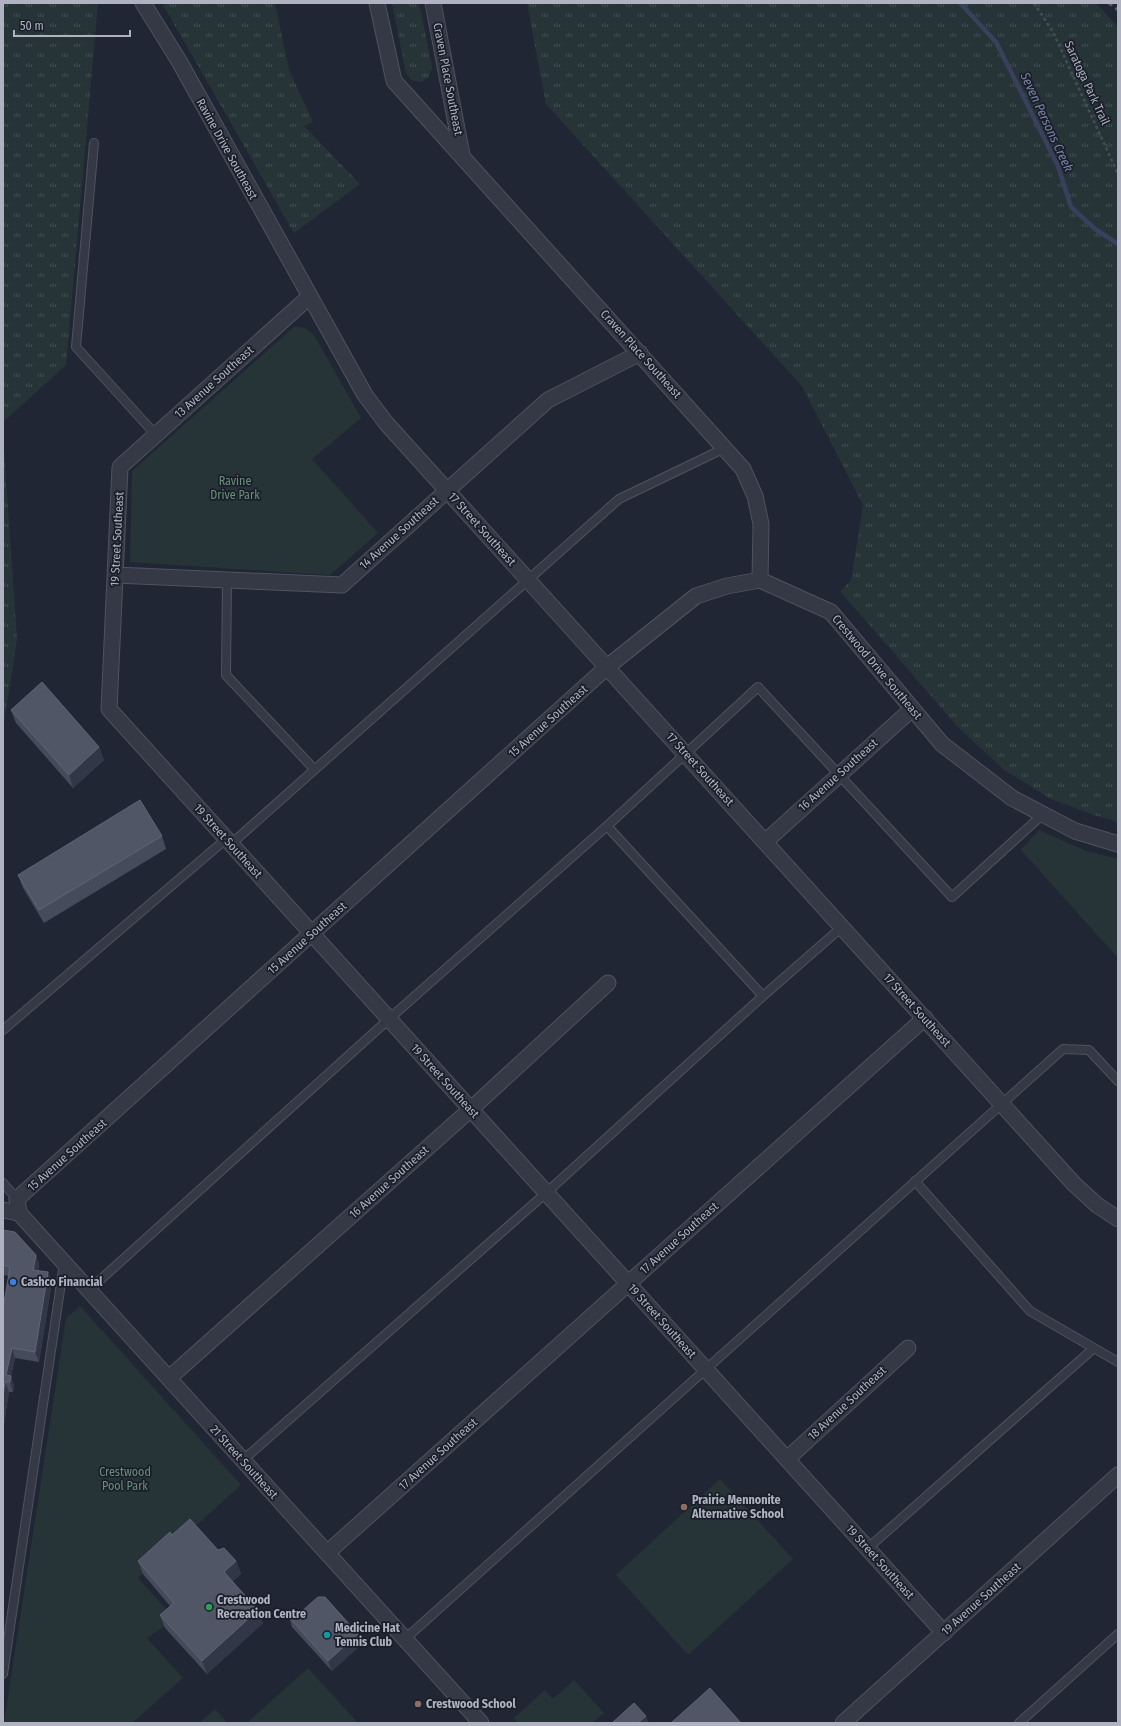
<svg xmlns="http://www.w3.org/2000/svg" width="1121" height="1726" font-family="'Fira Sans Condensed',sans-serif">
	<style>
		.grass { fill: url(#grass-tufts) }
		.park { fill: #263438 }
		.lines { fill: none; stroke-linecap: round; stroke-linejoin: round }
		.stream { stroke: #38405c; stroke-width: 4.5 }
		.lane-casing { stroke: #4f535f; stroke-width: 10 }
		.street-casing { stroke: #4f535f; stroke-width: 17 }
		.path { stroke: #434f54; stroke-width: 2.5; stroke-dasharray: 3 3; stroke-linecap: butt }
		.lane { stroke: #353845; stroke-width: 8 }
		.street { stroke: #353845; stroke-width: 15 }
		.rail { stroke: #575c6b; stroke-width: 3; stroke-dasharray: 4 4; stroke-linecap: butt }
		.wall { fill: #464b5c }
		.shaded-wall { fill: #323747 }
		.building { fill: #515667; stroke: #606575 }
		.shop-dot { fill: #3f7fe0; stroke: #1a1e29; stroke-width: 1.5 }
		.education-dot { fill: #8d6e63; stroke: #1a1e29; stroke-width: 1.5 }
		.leisure-dot { fill: #2e9e5b; stroke: #1a1e29; stroke-width: 1.5 }
		.culture-dot { fill: #0f9aa8; stroke: #1a1e29; stroke-width: 1.5 }
		.labels { text-anchor: middle; dominant-baseline: central; stroke-width: 3.5; stroke-linejoin: round; paint-order: stroke }
		.street-label { font-size: 12px; fill: #afb3c1; stroke: #1a1e29 }
		.park-label { font-size: 12px; fill: #698f79; stroke: #1a1e29 }
		.poi-label { font-size: 12px; font-weight: bold; fill: #afb3c1; stroke: #1a1e29; text-anchor: start }
		.water-label { font-size: 13px; font-style: italic; fill: #7a85a7; stroke: #1a1e29 }
	</style>
	<defs>
		<pattern id="grass-tufts" width="24" height="20" patternUnits="userSpaceOnUse"><rect width="24" height="20" fill="#263438"/><path d="M3 7l-1-3M5 7V3M7 7l1-3M15 17l-1-3M17 17v-4M19 17l1-3" fill="none" stroke="#434f53"/></pattern>
	</defs>
	<rect width="100%" height="100%" fill="#212634"/>
	<path class="grass" d="M3 3H98L66 365 3 422Z
		M162 3H275L289 70 313 122 304 126 360 184 294 233Z
		M392 3H419L432 67 429 77 421 82 411 80 406 73Z
		M527 3H1096L1118 27V822L1094 815 1051 799 1003 769 958 727 840 591 851 581 863 505 802 386 546 104Z
		M3 435 17 639 3 729Z"/>
	<path class="park" d="M295 326 305 328 314 335 361 418 312 459 378 533 330 575 130 562 132 471Z
		M1039 830 1086 851 1118 859V958L1021 850Z
		M80 1306 241 1485 138 1578 175 1619 147 1638 183 1678 132 1723H4L66 1318Z
		M720 1479 793 1559 688 1655 616 1575Z
		M308 1668 358 1723H249L248 1722Z
		M574 1680 604 1713 592 1723H518L514 1718 545 1690 553 1699Z
		M215 1709 227 1723H199Z"/>
	<g class="lines">
		<path class="stream" d="M960 3 996 42 1058 166 1071 207 1095 229 1118 244"/>
		<defs>
			<path id="lane" d="M94 143 76 347 155 434
				M227 580 226 675 314 769
				M607 826 763 996
				M231 844 619 499 725 448
				M3 1030 226 839
				M915 1181 1030 1311 1118 1362
				M3 1183 17 1199
				M89 1290 389 1019 607 826 758 687 952 897 1042 815
				M243 1460 546 1193 763 996 842 927
				M868 1548 1094 1348
				M405 1639 1063 1049 1089 1050 1118 1081
				M3 1674 64 1263
				M1019 1723 1118 1634"/>
			<path id="street" d="M143 3 179 61 365 395 386 423 1074 1184 1097 1205 1118 1219
				M377 3 394 81 743 469 755 496 761 524 760 580
				M433 3 462 155
				M309 297 120 467 109 709 944 1633
				M115 575 342 585 548 400 640 353
				M765 842 912 709
				M3 1210 19 1213 481 1723
				M19 1213 17 1199 607 667 696 596 727 586 760 580 831 612 942 744 1012 798 1075 831 1118 844
				M169 1378 471 1109 608 983
				M787 1459 908 1348
				M327 1553 925 1018
				M843 1723 1118 1475"/>
		</defs>
		<use href="#lane" class="lane-casing"/>
		<use href="#street" class="street-casing"/>
		<path class="path" d="M1034 3 1053 32 1118 174"/>
		<use href="#lane" class="lane"/>
		<use href="#street" class="street"/>
		<path class="rail" d="M1109 3 1118 10"/>
	</g>
	<path class="wall" d="M11 710 99 747 104 760 73 788 16 723Z
		M162 836 166 849 44 923 23 888 18 875Z
		M3 1230 36 1255 39 1265 38 1271 48 1272 52 1282 39 1362 15 1358 11 1377 14 1386 13 1392H9L3 1430 9 1276 3 1275Z
		M172 1535 218 1550 236 1561 241 1574 232 1582 263 1623 207 1674 165 1628 160 1615 170 1606 143 1574 138 1561Z
		M289 1617 358 1634 362 1644 332 1671 292 1627Z"/>
	<path class="shaded-wall" d="M99 747 104 760 73 788 69 775Z
		M36 1255 39 1265 37 1280 33 1270Z
		M48 1272 52 1282 39 1362 35 1352Z
		M12 1348 15 1358 11 1377 14 1386 13 1392 10 1382 6 1375Z
		M5 1382 9 1392 3 1430V1397Z
		M236 1561 241 1574 229 1585 224 1572Z
		M258 1610 263 1623 207 1674 202 1661Z
		M358 1634 362 1644 332 1671 328 1661Z
		M646 1716 649 1723H638Z"/>
	<path class="building" d="M42 682 99 747 69 775 11 710Z
		M140 800 162 836 39 910 18 875Z
		M3 1230 15 1232 36 1255 33 1270 48 1272 35 1352 12 1348 6 1375 11 1376 10 1382H5L3 1397V1309L10 1267 3 1265Z
		M190 1519 218 1550 224 1548 236 1561 224 1572 258 1610 202 1661 160 1615 174 1603 138 1561 170 1532 172 1535Z
		M318 1597H325L358 1634 328 1661 289 1617 294 1612H301Z
		M710 1688 741 1723H671Z
		M634 1703 646 1716 638 1723H612Z"/>
	<circle class="shop-dot" cx="13" cy="1282" r="4"/>
	<g class="education-dot">
		<circle cx="684" cy="1507" r="4"/>
		<circle cx="418" cy="1704" r="4"/>
	</g>
	<circle class="leisure-dot" cx="209" cy="1607" r="4"/>
	<circle class="culture-dot" cx="327" cy="1635" r="4"/>
	<g class="labels">
		<g class="street-label">
			<text transform="translate(448 79) rotate(79)">Craven Place Southeast</text>
			<text transform="translate(1087 83) rotate(65)">Saratoga Park Trail</text>
			<text transform="translate(227 149) rotate(61)">Ravine Drive Southeast</text>
			<text transform="translate(641 354) rotate(48)">Craven Place Southeast</text>
			<text transform="translate(214 382) rotate(-42)">13 Avenue Southeast</text>
			<text transform="translate(482 529) rotate(48)">17 Street Southeast</text>
			<text transform="translate(399 533) rotate(-42)">14 Avenue Southeast</text>
			<text transform="translate(117 539) rotate(-87)">19 Street Southeast</text>
			<text transform="translate(877 667) rotate(50)">Crestwood Drive Southeast</text>
			<text transform="translate(548 721) rotate(-42)">15 Avenue Southeast</text>
			<text transform="translate(700 769) rotate(48)">17 Street Southeast</text>
			<text transform="translate(838 775) rotate(-42)">16 Avenue Southeast</text>
			<text transform="translate(228 841) rotate(48)">19 Street Southeast</text>
			<text transform="translate(307 938) rotate(-42)">15 Avenue Southeast</text>
			<text transform="translate(917 1010) rotate(48)">17 Street Southeast</text>
			<text transform="translate(445 1081) rotate(48)">19 Street Southeast</text>
			<text transform="translate(67 1155) rotate(-42)">15 Avenue Southeast</text>
			<text transform="translate(389 1182) rotate(-42)">16 Avenue Southeast</text>
			<text transform="translate(679 1238) rotate(-42)">17 Avenue Southeast</text>
			<text transform="translate(662 1321) rotate(48)">19 Street Southeast</text>
			<text transform="translate(847 1403) rotate(-43)">18 Avenue Southeast</text>
			<text transform="translate(438 1454) rotate(-42)">17 Avenue Southeast</text>
			<text transform="translate(244 1462) rotate(48)">21 Street Southeast</text>
			<text transform="translate(880 1562) rotate(48)">19 Street Southeast</text>
			<text transform="translate(981 1599) rotate(-42)">19 Avenue Southeast</text>
		</g>
		<g class="park-label">
			<text x="235" y="481">Ravine<tspan x="235" dy="14">Drive Park</tspan></text>
			<text x="125" y="1472">Crestwood<tspan x="125" dy="14">Pool Park</tspan></text>
		</g>
		<g class="poi-label">
			<text x="21" y="1282">Cashco Financial</text>
			<text x="692" y="1500">Prairie Mennonite<tspan x="692" dy="14">Alternative School</tspan></text>
			<text x="217" y="1600">Crestwood<tspan x="217" dy="14">Recreation Centre</tspan></text>
			<text x="335" y="1628">Medicine Hat<tspan x="335" dy="14">Tennis Club</tspan></text>
			<text x="426" y="1704">Crestwood School</text>
		</g>
		<g class="water-label">
			<text transform="translate(1047 122) rotate(65)">Seven Persons Creek</text>
		</g>
	</g>
	<rect width="1121" height="1726" fill="none" stroke="#afb3c1" stroke-width="8"/>
	<path d="M14 30v6h116v-6" fill="none" stroke="#afb3c1" stroke-width="2"/>
	<text x="20" y="30" font-size="12" fill="#afb3c1" stroke="#1a1e29" stroke-width="3" paint-order="stroke">50 m</text>
</svg>
